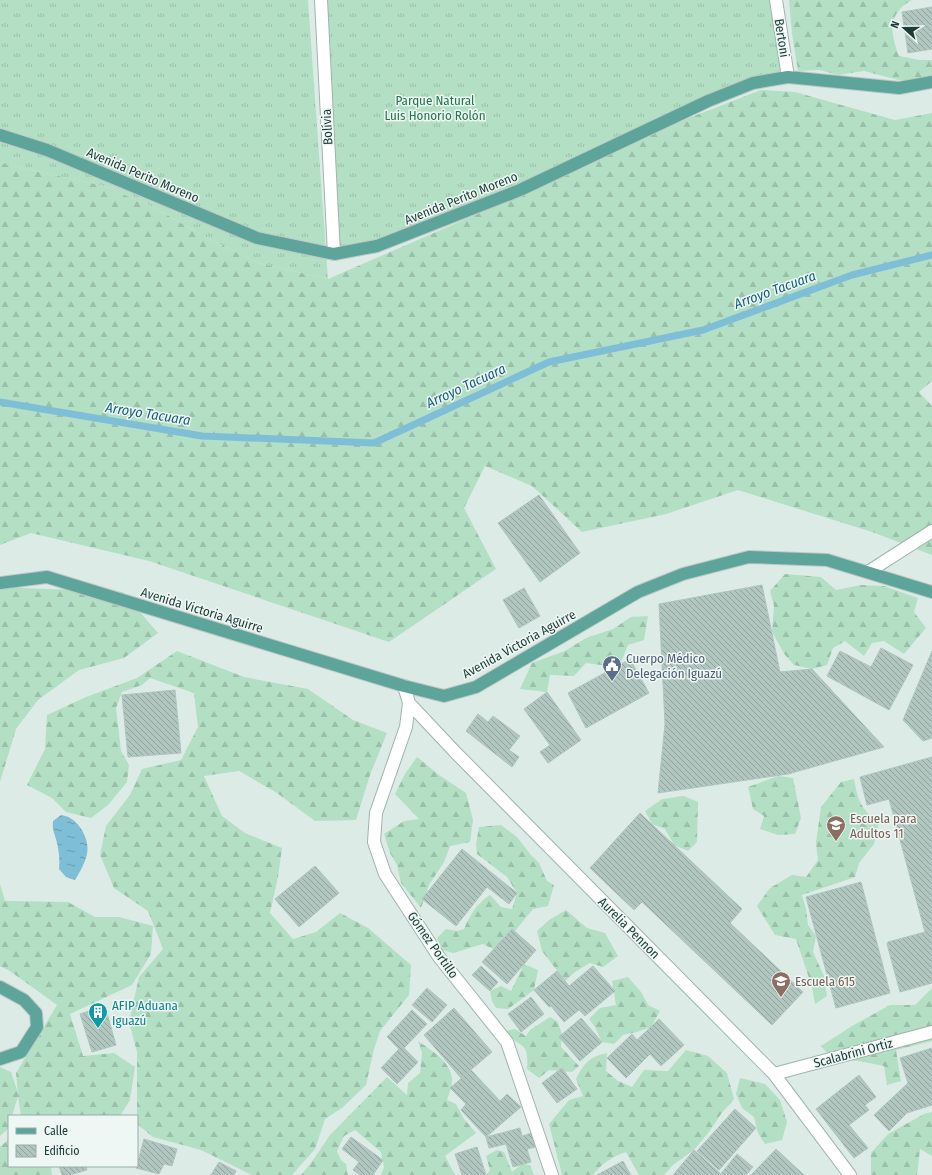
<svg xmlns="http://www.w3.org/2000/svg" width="932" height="1175" font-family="'Fira Sans Condensed',sans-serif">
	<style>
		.grass { fill: url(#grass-tufts) }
		.forest { fill: url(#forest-firs) }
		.water { fill: url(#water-ripples) }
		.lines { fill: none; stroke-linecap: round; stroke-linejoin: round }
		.stream { stroke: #7fbed7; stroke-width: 7 }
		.building { fill: url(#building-back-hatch); stroke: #afc5bf }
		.minor-casing { stroke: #a0b3ae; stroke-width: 14 }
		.major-casing { stroke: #c0c8c7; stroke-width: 14 }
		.minor { stroke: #fff; stroke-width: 12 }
		.major { stroke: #5da59b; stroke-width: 12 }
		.labels { text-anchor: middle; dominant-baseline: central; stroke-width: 3; stroke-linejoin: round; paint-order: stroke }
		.street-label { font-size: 13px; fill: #1d3c37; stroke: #eef7f4 }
		.park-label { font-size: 13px; fill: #24764e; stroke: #eef7f4 }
		.service-label { font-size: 13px; fill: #4e5e75; stroke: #eef7f4; text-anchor: start }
		.education-label { font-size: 13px; fill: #785e54; stroke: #eef7f4; text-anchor: start }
		.culture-label { font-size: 13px; fill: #0d838f; stroke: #eef7f4; text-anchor: start }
		.water-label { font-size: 14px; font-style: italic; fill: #125e7d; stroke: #eef7f4 }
	</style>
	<defs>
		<pattern id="grass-tufts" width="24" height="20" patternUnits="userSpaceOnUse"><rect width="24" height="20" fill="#b3dfc4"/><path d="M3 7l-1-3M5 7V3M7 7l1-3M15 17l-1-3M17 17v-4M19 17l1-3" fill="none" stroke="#9ac0a9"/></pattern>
		<pattern id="forest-firs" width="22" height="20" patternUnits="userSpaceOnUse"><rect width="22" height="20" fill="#b3dfc4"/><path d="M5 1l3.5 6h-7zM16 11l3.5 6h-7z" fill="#9ac0a9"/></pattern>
		<pattern id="water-ripples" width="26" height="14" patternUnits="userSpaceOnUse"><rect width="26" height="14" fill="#7fbed7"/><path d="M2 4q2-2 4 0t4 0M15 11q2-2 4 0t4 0" fill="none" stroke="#679caf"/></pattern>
		<pattern id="building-back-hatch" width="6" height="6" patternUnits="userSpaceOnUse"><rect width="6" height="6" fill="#b2c6c0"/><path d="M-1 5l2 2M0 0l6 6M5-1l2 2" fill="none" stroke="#90a29d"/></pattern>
	</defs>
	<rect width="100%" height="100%" fill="#ddebe6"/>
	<path class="grass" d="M0 0H308L328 279 258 263 203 236 155 208 104 186 0 163Z
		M321 0H776L788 77 753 83 520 190 377 246 334 254Z"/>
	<path class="forest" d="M789 0H912C887 14 890 32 899 56L920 60H932V82L918 85 864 71 838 75 819 70 798 71 792 34Z
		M761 90 795 92 895 120 932 113V381L919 392 932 406V555L872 532 738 490 666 514 582 532 532 486 485 466 464 508 496 569 389 642 149 561 31 533 0 545V163L104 186 155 208 203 236 258 263 328 279 560 178 663 128Z
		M785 574 821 577 836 590 861 585 884 586 918 598 914 612 926 628 904 654 884 641 872 643 864 656 845 641 833 648 827 665 812 669 794 665 785 655 772 632 774 606 770 591Z
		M0 587 123 592 158 633 124 658 79 670 38 700 16 729 0 782Z
		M648 616 644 640 628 645 620 665 608 666 586 663 574 676 550 675 547 692 520 689 532 663 565 651 586 638 613 629 631 617Z
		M177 651 244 677 308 689 353 720 387 733 370 775 356 820 315 821 277 793 239 771 204 776 222 816 245 833 282 848 278 877 270 913 293 939 316 932 340 913 368 928 411 965 409 995 380 1031 374 1049 366 1085 342 1108 325 1119 315 1149 292 1175H252L201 1150 153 1137 137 1124V1052L129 1022 139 977 163 949 148 911 114 888 100 855 106 826 130 795 142 769 181 760 198 727 194 693 150 678 142 685 122 692 116 708 121 751 129 765 127 782 108 805 91 818 66 812 52 798 27 785 45 749 47 715 86 697 137 678Z
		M417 757 439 775 466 793 473 820 470 842 450 846 444 862 429 885 421 908 401 883 397 865 390 853 384 834 404 821 419 819 395 794 405 774Z
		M778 776 793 778 801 818 795 834 778 835 760 829 764 816 753 809 748 787Z
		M854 779C858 801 861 809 879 823L874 844 859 863 855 877 802 895 806 909 808 925 816 936 813 952 824 976 827 996 815 1004 812 987 796 939 775 935 757 906 770 888 792 875 806 877 818 860 816 843 821 807 841 782Z
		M684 796 698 802 697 842 688 851 674 845 665 829 652 824 645 811 662 799Z
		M501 825 517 837 531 855 539 863 547 881 554 885 548 906 533 909 515 931 507 951 493 949 483 944 453 953 442 950 437 938 446 929 457 931 464 929C470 915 477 903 490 895L501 907 512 909 517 893 507 877 477 854 476 844 479 827Z
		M0 884 5 901 68 902 95 917H119L153 926 151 954 132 985 70 1014 83 1056 114 1053 135 1067 130 1100 120 1116H21L18 1096 12 1116H9V1128L0 1136V1067L11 1072 18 1093 16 1073 57 1005 10 971 0 966Z
		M566 910 587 928 605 933 618 956 603 967 590 963 575 972 565 981 542 951 537 931 549 920Z
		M524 964 538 970 534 990 508 1009 496 1008 492 1001 490 991 501 986 511 991Z
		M628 977 641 992 648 1005 660 1011 651 1027 637 1032 623 1035 614 1044 602 1042 595 1027 589 1019 600 1008 616 1005 612 981Z
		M932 988V1041L896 1050 901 1081 887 1085 884 1066 859 1061 832 1059 821 1046 852 1026 890 1005H915Z
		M550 1017 558 1022 562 1034 561 1047 579 1066 572 1072 549 1070 539 1078 527 1069C529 1038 520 1051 506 1031L515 1029 526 1036 530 1030Z
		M418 1041C431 1050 450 1061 452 1078 453 1084 449 1094 447 1100L456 1104 464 1119 476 1133 445 1156 455 1175H381L384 1167 381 1152 355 1130 344 1136 337 1151 341 1160 346 1164 348 1175H301L311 1163 330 1135 387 1077 407 1095 408 1083 420 1073 422 1053Z
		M686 1050 708 1056 727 1073 734 1099 721 1114 709 1132 694 1150 673 1165 664 1175H639L626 1152C613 1156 601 1164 593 1175H562L549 1124 569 1100 583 1096 576 1079C584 1063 589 1057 607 1053L606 1071 618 1081 632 1087 644 1070 668 1071Z
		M740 1078 765 1084 780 1100 787 1122 782 1140 765 1144 758 1133 754 1117 742 1108 736 1094Z
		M932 1112V1156L920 1149 917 1175H871V1153L888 1134 924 1114Z
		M9 1139V1166H51L52 1175H0V1147Z
		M497 1150 504 1152 512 1172 522 1164 530 1165 534 1175H486L490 1170 486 1156Z"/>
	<path class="water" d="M61 815C64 816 68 816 70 818 81 824 90 841 87 854 85 863 80 872 75 880L66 877 59 869C60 860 59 852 57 843 55 833 52 832 53 821Z"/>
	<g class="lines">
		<path class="stream" d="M0 402 202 436 374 443 549 362 703 330 852 275 932 255"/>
	</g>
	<path class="building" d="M932 7V49L908 53 902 12Z
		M539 495 580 553 540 582 498 523Z
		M762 585 780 672 812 669 884 747 788 774 658 793 665 724 659 604Z
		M524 588 540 616 519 628 503 600Z
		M881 648 913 665 889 710 827 676 840 651 871 667Z
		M932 651V738L923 741 903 720Z
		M630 659 649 693 586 728 568 693Z
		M175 690 181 753 128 757 122 695Z
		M547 692 581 740 548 763 540 752 550 745 524 709Z
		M478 714 488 722 493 716 520 736 509 750 519 757 512 767 466 731Z
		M932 757V983L900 992 887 944 888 942 925 932 889 799 867 805 860 777Z
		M640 813 742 909 730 923 803 992 772 1025 642 902 634 910 590 868Z
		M462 849 517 893 509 904 487 887 456 926 422 899Z
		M315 866 339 893 299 927 275 899Z
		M861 882 890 993 836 1008 806 897Z
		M512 929 536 950 507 984 482 962Z
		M481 966 498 982 490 991 472 975Z
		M593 966 615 991 585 1016 579 1010 564 1022 551 1006 549 1007 534 990 557 971 569 986Z
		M427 988 447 1005 432 1022 412 1005Z
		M531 997 544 1014 521 1032 508 1014Z
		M105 1006 116 1045 92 1052 80 1014Z
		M454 1008 492 1052 461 1078 424 1035Z
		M412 1010 427 1024 404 1048 418 1062 397 1084 381 1068 399 1049 387 1037Z
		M581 1018 602 1042 580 1061 559 1037Z
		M659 1019 684 1045 661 1066 650 1054 626 1078 607 1058 632 1034 637 1040Z
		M932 1048V1105L907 1113 889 1131 874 1115 908 1083 900 1058Z
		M562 1068 577 1089 557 1103 542 1083Z
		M471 1070 500 1101 507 1094 521 1107 486 1137 461 1110 466 1104 450 1088Z
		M859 1075 876 1097 865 1105 869 1110 849 1125 868 1148 854 1158 816 1109Z
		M735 1109 756 1128 719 1170 697 1151Z
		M520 1128 522 1136 532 1133 535 1147 527 1149 531 1162 513 1167 506 1144 489 1148 486 1137Z
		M351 1137 383 1160 373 1175H360L353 1170 359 1162 342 1149Z
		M144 1139 177 1149 172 1166 164 1164 159 1174 136 1168Z
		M477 1147 486 1175H462L455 1154Z
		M776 1149 804 1175H751Z
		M694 1150 720 1173 719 1175H673Z
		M737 1154 753 1167 746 1175H720Z
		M623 1161 631 1175H597Z
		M219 1162 236 1171 234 1175H211Z
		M59 1166H86L87 1170 70 1175H62Z"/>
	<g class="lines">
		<defs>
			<path id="minor" d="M321 0 334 254
				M776 0 788 77
				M868 572 932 531
				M404 686 409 703 456 753 774 1074 850 1175
				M409 703 406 727 376 813 374 842 385 874 439 957 507 1042 552 1175
				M774 1074 932 1032"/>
			<path id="major" d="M0 135 47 150 257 238 334 254 377 246 520 190 708 101 753 83 788 77 899 88 932 82
				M0 583 47 577 404 686 444 696 476 687 638 592 683 574 749 557 827 560 932 592
				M0 987 24 1000 36 1013 37 1027 21 1052 0 1059"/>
		</defs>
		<use href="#minor" class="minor-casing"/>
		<use href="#major" class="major-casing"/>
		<use href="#minor" class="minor"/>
		<use href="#major" class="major"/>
	</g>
	<defs>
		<symbol id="civic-pin" viewBox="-11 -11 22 30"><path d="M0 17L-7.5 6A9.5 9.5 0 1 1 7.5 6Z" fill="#5c6f8a" stroke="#eef7f4"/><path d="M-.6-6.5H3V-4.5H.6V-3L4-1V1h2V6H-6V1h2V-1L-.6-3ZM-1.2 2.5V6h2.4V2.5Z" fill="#fff"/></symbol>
		<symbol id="school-pin" viewBox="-11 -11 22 30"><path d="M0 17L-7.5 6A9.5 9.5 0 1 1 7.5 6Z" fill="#8d6e63" stroke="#eef7f4"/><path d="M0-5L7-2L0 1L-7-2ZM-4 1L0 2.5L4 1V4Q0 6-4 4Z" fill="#fff"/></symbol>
		<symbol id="building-pin" viewBox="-11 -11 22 30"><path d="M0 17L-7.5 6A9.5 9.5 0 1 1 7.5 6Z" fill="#0f9aa8" stroke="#eef7f4"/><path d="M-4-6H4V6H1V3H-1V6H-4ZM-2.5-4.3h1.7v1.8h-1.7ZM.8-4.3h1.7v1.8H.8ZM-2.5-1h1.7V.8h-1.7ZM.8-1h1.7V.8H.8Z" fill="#fff"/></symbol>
	</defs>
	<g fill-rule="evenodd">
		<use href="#civic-pin" x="601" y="654" width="22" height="30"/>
		<use href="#school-pin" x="825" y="814" width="22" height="30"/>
		<use href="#school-pin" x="770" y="970" width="22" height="30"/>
		<use href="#building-pin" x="87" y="1001" width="22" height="30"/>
	</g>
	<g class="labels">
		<g class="street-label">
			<text transform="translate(782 38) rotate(81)">Bertoni</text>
			<text transform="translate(327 127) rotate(-93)">Bolívia</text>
			<text transform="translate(143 175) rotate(23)">Avenida Perito Moreno</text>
			<text transform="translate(461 198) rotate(-22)">Avenida Perito Moreno</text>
			<text transform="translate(202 610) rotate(17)">Avenida Victoria Aguirre</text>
			<text transform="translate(519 644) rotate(-29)">Avenida Victoria Aguirre</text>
			<text transform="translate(629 928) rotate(45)">Aurelia Pennon</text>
			<text transform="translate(433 945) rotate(55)">Gómez Portillo</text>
			<text transform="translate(853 1053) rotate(-15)">Scalabrini Ortiz</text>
		</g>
		<g class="park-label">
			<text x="435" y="100">Parque Natural<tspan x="435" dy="15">Luis Honorio Rolón</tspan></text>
		</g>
		<g class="service-label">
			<text x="626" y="658">Cuerpo Médico<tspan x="626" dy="15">Delegación Iguazú</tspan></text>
		</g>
		<g class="education-label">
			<text x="850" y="818">Escuela para<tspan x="850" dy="15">Adultos 11</tspan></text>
			<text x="795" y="981">Escuela 615</text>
		</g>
		<g class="culture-label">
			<text x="112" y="1005">AFIP Aduana<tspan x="112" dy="15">Iguazú</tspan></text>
		</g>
		<g class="water-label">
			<text transform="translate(775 290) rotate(-20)">Arroyo Tacuara</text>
			<text transform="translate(466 386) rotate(-25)">Arroyo Tacuara</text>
			<text transform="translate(148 414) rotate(9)">Arroyo Tacuara</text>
		</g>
	</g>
	<rect x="8" y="1115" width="130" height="52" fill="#eef7f4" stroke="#9aaca8"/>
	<rect x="16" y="1128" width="20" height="6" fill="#5da59b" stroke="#9aaca8"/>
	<text x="44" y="1135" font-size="12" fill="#1d3c37">Calle</text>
	<rect x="16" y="1145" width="20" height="12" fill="url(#building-back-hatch)" stroke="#9aaca8"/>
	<text x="44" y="1155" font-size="12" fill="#1d3c37">Edificio</text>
	<g transform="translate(904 28) rotate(291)" stroke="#eef7f4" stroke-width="3" paint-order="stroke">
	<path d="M0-3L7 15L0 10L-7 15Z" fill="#1d3c37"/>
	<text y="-6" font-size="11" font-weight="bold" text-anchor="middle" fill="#1d3c37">N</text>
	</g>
</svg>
